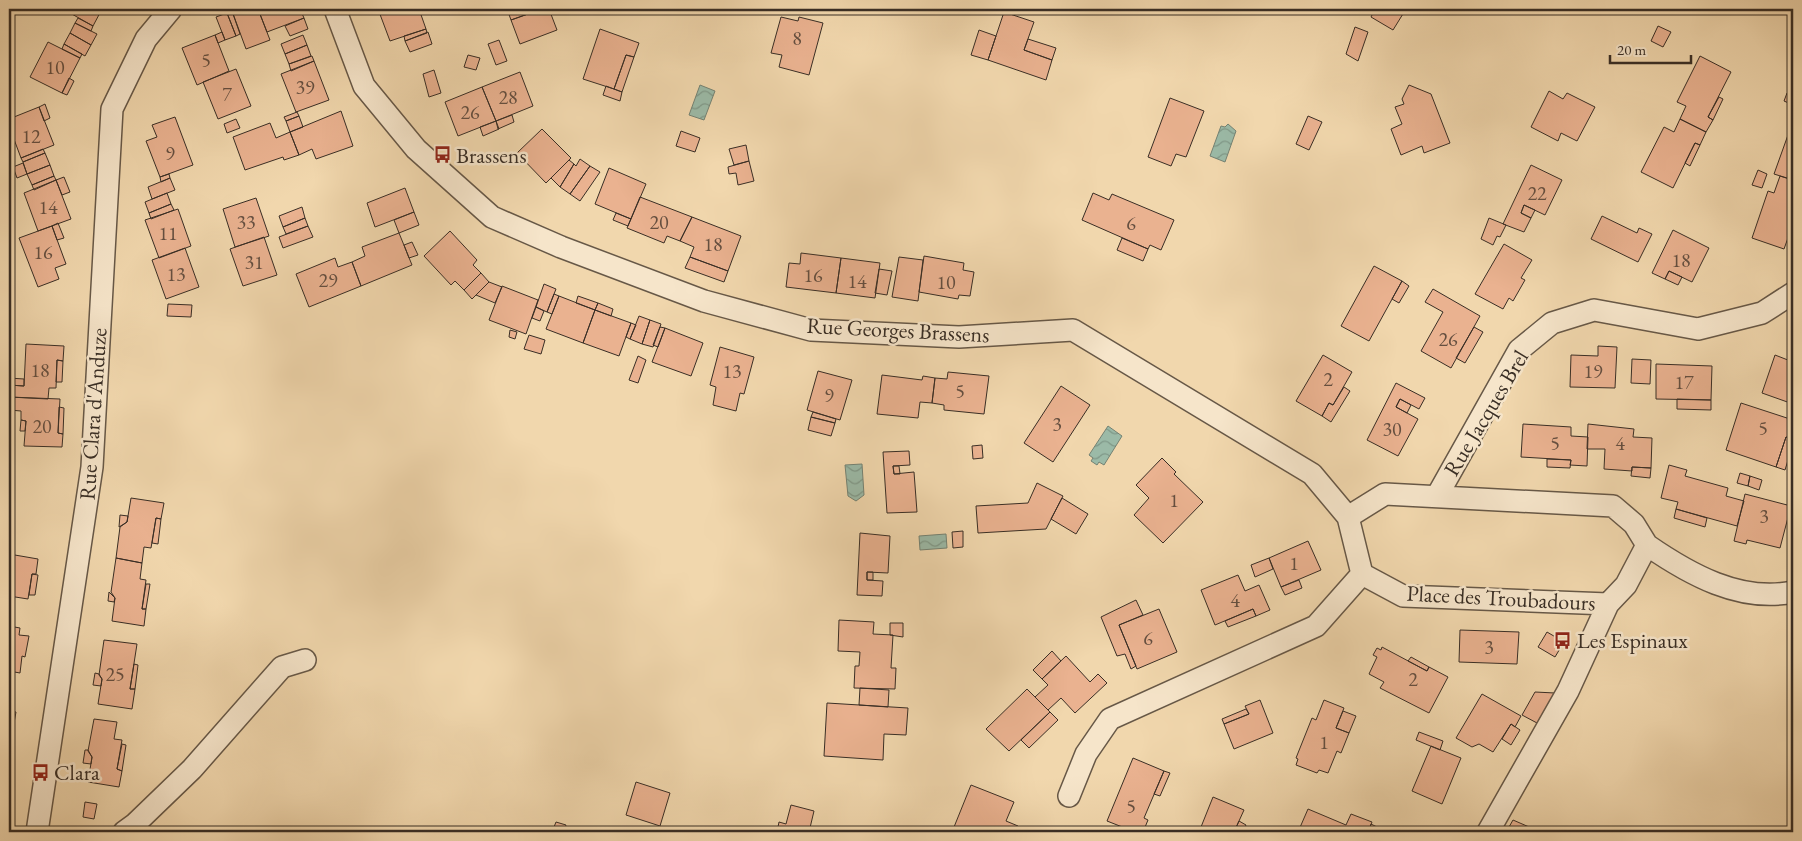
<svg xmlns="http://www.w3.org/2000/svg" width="1802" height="841" font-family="'EB Garamond',serif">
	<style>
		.water { fill: url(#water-waves); stroke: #748273 }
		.building { fill: #eab290; stroke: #392e25 }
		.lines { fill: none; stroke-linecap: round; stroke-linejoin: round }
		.minor-casing { stroke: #675847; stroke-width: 24 }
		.minor { stroke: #f6e5ca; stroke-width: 21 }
		.labels { text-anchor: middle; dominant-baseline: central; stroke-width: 5; stroke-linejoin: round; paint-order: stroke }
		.number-label { font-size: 20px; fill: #654f40 }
		.poi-label { font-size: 22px; fill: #392e25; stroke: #f6e5ca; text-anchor: start }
		.street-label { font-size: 22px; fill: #392e25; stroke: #f6e5ca }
	</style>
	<defs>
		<pattern id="water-waves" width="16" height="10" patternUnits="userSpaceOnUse" patternTransform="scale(1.25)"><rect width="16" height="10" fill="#9bbaa7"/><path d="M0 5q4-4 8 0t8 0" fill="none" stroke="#7f9888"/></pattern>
	</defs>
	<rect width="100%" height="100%" fill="#f1d7ad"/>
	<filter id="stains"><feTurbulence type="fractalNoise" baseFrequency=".004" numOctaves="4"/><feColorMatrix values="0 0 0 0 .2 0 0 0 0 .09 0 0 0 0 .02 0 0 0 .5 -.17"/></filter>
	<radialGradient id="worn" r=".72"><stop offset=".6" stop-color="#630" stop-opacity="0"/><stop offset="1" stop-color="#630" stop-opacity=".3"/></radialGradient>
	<path class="water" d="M700 85 715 91 704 120 689 115Z
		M1228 124 1236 131 1225 162 1210 156 1221 126 1225 127Z
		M1108 426 1122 436 1104 465 1099 462 1097 465 1091 461 1093 458 1089 455Z
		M862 464 864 495 856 501 848 496 845 465Z
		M946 534 947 548 920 550 919 536Z"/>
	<path class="building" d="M63 9H102L93 26Z
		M239 9H258L270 40 246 49 232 11Z
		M258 9H300L304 18 267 32Z
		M378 9H419L426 29 390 41Z
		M507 9H542L511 20Z
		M542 9H549L557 30 520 44 511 20Z
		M1375 9H1406L1393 30 1371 17Z
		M232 11 240 34 236 36 227 13Z
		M1004 12 1034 22 1024 50 1052 60 1046 80 988 60Z
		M227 13 236 36 225 40 216 17Z
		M781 17 798 21 799 17 823 23 809 75 779 67 782 55 771 53Z
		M78 18 93 26 91 31 75 23Z
		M304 18 308 29 290 36 285 26Z
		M75 23 97 34 91 45 70 33Z
		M1658 26 1671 32 1663 47 1651 41Z
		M1355 27 1368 32 1358 61 1346 54Z
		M426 29 427 33 405 41 404 36Z
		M600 29 639 43 634 57 626 55 614 89 583 79Z
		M979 30 996 36 988 60 971 55Z
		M222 32 225 40 218 43 215 35Z
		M428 32 432 44 410 52 405 41Z
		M70 33 91 45 85 56 64 44Z
		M215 35 229 71 197 85 182 48Z
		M303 35 307 45 285 54 281 44Z
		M1028 39 1056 48 1052 60 1024 50Z
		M499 40 507 61 496 65 488 44Z
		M48 42 80 58 62 93 30 77Z
		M64 44 82 54 80 58 62 49Z
		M307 45 311 56 289 64 285 54Z
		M468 55 480 58 476 70 464 67Z
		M626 55 634 57 622 92 614 89Z
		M312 56 314 61 291 71 289 64Z
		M1700 56 1731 72 1708 117 1713 120 1706 132 1680 119 1686 106 1677 102Z
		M314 61 329 100 296 112 281 74Z
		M236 69 251 106 218 119 203 82Z
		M434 70 441 93 429 97 423 74Z
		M520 72 533 106 496 121 482 87Z
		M69 78 74 81 67 95 62 93Z
		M1409 85 1431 94 1450 143 1424 153 1422 146 1401 155 1391 129 1402 124 1395 107 1404 104 1402 99Z
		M606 86 622 92 620 101 603 95Z
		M482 87 496 121 458 136 445 102Z
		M1549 91 1563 99 1567 93 1595 107 1577 141 1561 133 1558 141 1531 127Z
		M1787 93 1793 95V105L1784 101Z
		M1719 97 1723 99 1713 120 1708 117Z
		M1170 98 1204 111 1186 157 1176 154 1171 166 1148 157Z
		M45 104 50 118 44 121 39 107Z
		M39 107 54 145 21 158 9 126V119Z
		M341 111 353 146 316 159 312 149 299 155 290 132Z
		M297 112 299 116 286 121 284 117Z
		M512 115 514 122 498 129 496 121Z
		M299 116 303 127 290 132 286 121Z
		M1308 116 1322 122 1309 150 1296 144Z
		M175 117 193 165 160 177 146 141 157 137 152 125Z
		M236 119 240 128 227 133 224 124Z
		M1680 119 1706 132 1700 145 1695 143 1673 188 1641 172 1664 127 1674 132Z
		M496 121 499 129 483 136 480 127Z
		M1793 121V180L1774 174Z
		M270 123 276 138 290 132 299 155 284 160 283 157 245 170 233 137Z
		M542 129 571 158 546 183 517 153Z
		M681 131 700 138 695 152 676 146Z
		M1695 143 1700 145 1690 166 1685 163Z
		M746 145 749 161 734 165 729 149Z
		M43 149 45 153 23 162 21 158Z
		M45 153 50 165 27 174 23 162Z
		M580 159 590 166 570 194 560 187 574 164 576 166Z
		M569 160 574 164 560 187 551 178Z
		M749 161 754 181 738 185 736 173 729 174 728 167Z
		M23 163 27 174 17 178 13 167Z
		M50 165 54 176 32 185 27 174Z
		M1531 165 1562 180 1545 215 1524 205 1521 213 1531 218 1524 232 1503 224Z
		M590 166 600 172 580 201 570 194Z
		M609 168 646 184 631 219 595 204Z
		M1758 170 1767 174 1762 188 1752 185Z
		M169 174 170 178 161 182 160 177Z
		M54 176 56 180 34 190 32 185Z
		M1780 176 1793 180V224L1784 249 1752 238 1768 191 1774 193Z
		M64 177 70 192 62 195 56 180Z
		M170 178 175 190 152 199 148 187Z
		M56 180 71 219 38 231 24 193Z
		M405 188 414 212 375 227 367 203Z
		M167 193 171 204 149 213 145 202Z
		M1093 193 1109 200 1112 194 1174 220 1161 250 1150 245 1148 249 1082 220Z
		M640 197 692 217 680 241 667 236 664 243 627 228Z
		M256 198 269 236 235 247 223 209Z
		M171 204 174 210 151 219 149 213Z
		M1524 205 1535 210 1531 218 1521 213Z
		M302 207 305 218 283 227 279 216Z
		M178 209 191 246 159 258 145 220Z
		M414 212 419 225 399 233 394 220Z
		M616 213 631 219 628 226 613 220Z
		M1602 216 1637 233 1639 228 1652 234 1638 262 1591 239Z
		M692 217 741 236 728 271 690 257 694 247 680 241Z
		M305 218 308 226 286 234 283 227Z
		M1489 218 1506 225 1500 237 1497 236 1493 245 1481 239Z
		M58 223 64 238 57 240 52 226Z
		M1793 224V237L1791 244 1787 242Z
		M52 226 66 264 55 268 59 279 38 287 19 238Z
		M308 226 313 237 283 248 279 237Z
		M1673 230 1709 248 1692 282 1669 271 1665 279 1652 273Z
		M450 231 477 260 473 265 481 273 464 290 455 281 451 285 424 256Z
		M399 233 412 265 361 286 352 262 365 256 362 247Z
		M264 237 277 275 243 286 230 249Z
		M1122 238 1148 249 1143 261 1117 250Z
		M412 242 418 255 409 258 404 245Z
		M1504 244 1532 260 1521 278 1525 280 1513 301 1509 298 1503 309 1475 294Z
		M185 248 199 287 166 299 152 260Z
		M801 253 841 258 836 293 786 287 789 263 800 264Z
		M924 256 964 263 963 270 974 272 970 296 959 295 958 299 919 292Z
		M690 257 728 271 724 282 685 268Z
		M899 257 923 260 918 301 892 297Z
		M335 258 338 267 352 262 361 286 309 307 296 274Z
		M841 258 880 263 875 298 836 293Z
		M1374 266 1402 281 1369 341 1341 326Z
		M879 269 892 271 887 295 875 293Z
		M1669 271 1682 277 1678 285 1665 279Z
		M481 273 489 282 472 299 464 290Z
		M1402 281 1409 286 1399 303 1392 299Z
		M489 282 502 287 495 303 476 295Z
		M544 284 556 289 547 312 536 307Z
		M502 286 538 300 526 334 489 320Z
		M1433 289 1480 316 1451 368 1421 351 1443 312 1425 302Z
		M554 294 559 296 552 314 547 312Z
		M559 296 595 310 583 343 546 329Z
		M578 296 598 303 595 310 576 303Z
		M598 303 613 309 611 316 595 310Z
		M168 304 192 305 191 317 167 316Z
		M536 307 544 311 540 321 532 318Z
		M595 310 631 323 619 356 583 343Z
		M639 316 650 320 642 344 630 339Z
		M650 320 661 324 653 347 642 344Z
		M631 323 636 325 630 339 626 337Z
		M660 327 665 328 658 347 653 345Z
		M1474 327 1483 332 1465 363 1456 358Z
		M665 328 703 343 691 376 652 362Z
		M510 330 517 332 515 339 509 337Z
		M529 335 545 340 541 354 524 349Z
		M26 344 64 346 63 361 57 360 56 388H49L48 399 9 397V385L24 386Z
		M1598 346 1617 347 1615 388 1570 387 1571 355 1598 356Z
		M720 347 754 357 744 394 740 393 736 411 713 405 716 387 710 385Z
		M1323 355 1352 372 1333 405 1329 403 1322 416 1296 401Z
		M1775 355 1793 362V404L1762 393Z
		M638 356 646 360 638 383 629 380Z
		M1632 359 1651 360 1650 384 1631 383Z
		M57 360 63 361 62 382H56Z
		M1656 364 1712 366 1711 400 1656 399Z
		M818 371 852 380 840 420 807 410Z
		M948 372 989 376 984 414 944 410V405L932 403 935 378 947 379Z
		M882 375 922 380 923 376 935 378 932 403 920 402 918 418 877 414Z
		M9 378 24 379V386L9 385Z
		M1396 383 1425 398 1419 409 1400 399 1396 407 1418 419 1398 456 1367 440Z
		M1061 386 1090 405 1053 462 1024 443Z
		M1344 387 1350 391 1331 422 1322 416 1329 403 1333 405Z
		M9 397 60 399 58 433 63 434 62 447 24 446 26 421 21 420V411L9 410Z
		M1400 399 1411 405 1407 413 1396 407Z
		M1677 399 1711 400V410L1677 409Z
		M1741 403 1793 420V439L1786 437 1776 467 1726 450Z
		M59 407 64 408 63 434 58 433Z
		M813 412 836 419 835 423 811 417Z
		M811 417 835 423 831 436 808 430Z
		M21 420 26 421 25 431H20Z
		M1523 424 1571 427V436L1588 437 1587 466 1570 465 1571 460 1521 457Z
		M1588 424 1634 429 1633 437 1652 438 1651 468 1632 467V471L1604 469 1605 449H1587Z
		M1786 437 1793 439V444L1785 470 1776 467Z
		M982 445 983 458 973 459 972 446Z
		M909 451 910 465 893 466 894 474 914 472 917 512 887 513 883 452Z
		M1162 458 1176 472 1174 474 1203 502 1163 543 1134 515 1149 498 1136 485Z
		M1547 459 1571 460 1570 468 1547 467Z
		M1669 465 1687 470 1685 476 1728 488 1726 496 1744 501 1737 526 1676 509 1678 502 1661 498Z
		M893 466H899L900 474H894Z
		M1632 467 1651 468 1650 478 1631 476Z
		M1740 473 1750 476 1748 486 1737 483Z
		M1750 476 1762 480 1759 490 1748 486Z
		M1037 483 1063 496 1046 529 978 533 976 506 1028 503Z
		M1745 494 1791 506 1780 548 1747 540 1746 544 1734 541Z
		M131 498 164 503 161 519 156 518 151 548 144 547 142 563 116 558 120 527 127 522Z
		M1062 498 1088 514 1076 534 1051 519Z
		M1676 509 1707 518 1705 527 1674 518Z
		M120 515 128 516 127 522 119 527Z
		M156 518 161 519 158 544 152 543Z
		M963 531V547L953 548 952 532Z
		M860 533 890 536 888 573 867 572V580L883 581 882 596 857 595Z
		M1308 541 1321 570 1281 587 1269 558Z
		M9 554 38 559 36 574H32L28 599 9 596Z
		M116 558 142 563 140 579 146 580 142 609H146L144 626 112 621 115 598 111 592Z
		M1269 558 1273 569 1255 577 1251 565Z
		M867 572H873V580H867Z
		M32 574 38 575 35 595H29Z
		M1238 575 1245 591 1259 585 1270 610 1256 616 1253 609 1215 625 1201 590Z
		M1299 580 1302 588 1285 595 1281 587Z
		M146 584H150L146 609H142Z
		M109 592 115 598 114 602 108 601Z
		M1136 600 1143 615 1119 625 1136 666 1131 669 1125 654 1117 656 1101 617Z
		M1159 609 1177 652 1137 669 1119 625Z
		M1253 609 1256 616 1228 627 1225 621Z
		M839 620 874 622 873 634 893 635 891 668H896L895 689 854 688 855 666H859L860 652 838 651Z
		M890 623H903V637L890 635Z
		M9 626 20 628 19 635 29 636 25 657 22 656 20 673 9 671Z
		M1460 630 1519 632 1517 664 1459 662Z
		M1547 632 1564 642 1555 657 1538 647Z
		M104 640 137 644 130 689H135L132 709 98 704 102 679 99 675Z
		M1382 647 1427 671 1429 667 1448 677 1429 713 1380 688 1384 682 1369 674 1377 657 1373 655 1377 648 1381 650Z
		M1052 651 1061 661 1042 679 1033 670Z
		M1066 656 1090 682 1098 674 1107 683 1075 713 1061 698 1048 710 1035 697 1048 685 1042 679Z
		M1411 657 1429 667 1427 671 1408 661Z
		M134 664 138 665 135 689H130Z
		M95 673 99 674 102 679 101 686 93 685Z
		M860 688 889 690 888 707 859 705Z
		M1027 689 1050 712 1009 751 986 729Z
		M1535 692 1555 693 1537 723 1522 715Z
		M1482 694 1521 716 1515 727 1511 724 1493 752 1479 744 1472 747 1456 738Z
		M1260 700 1273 733 1234 749 1224 724 1249 714 1245 706Z
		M1324 700 1344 708 1336 728 1349 733 1341 753 1337 751 1328 773 1319 770 1317 773 1296 765 1298 759 1296 758 1312 718 1316 720Z
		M827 703 908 708 906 735 884 734 883 760 824 756Z
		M1246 709 1249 714 1224 724 1222 719Z
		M9 711 16 712 12 734H9Z
		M1343 711 1356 716 1349 733 1336 728Z
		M1050 712 1058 720 1029 748 1021 740Z
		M94 719 117 722 114 739 122 740 117 769 122 771 119 787 88 782 92 757 88 751Z
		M1511 724 1520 730 1511 745 1502 739Z
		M1419 732 1443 741 1440 750 1416 740Z
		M122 744 126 745 122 771 117 769Z
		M1431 746 1461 758 1442 804 1412 791Z
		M85 750H88L92 757 91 764 83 763Z
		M1133 758 1164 771 1144 818 1148 820 1143 832H1135L1107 821Z
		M1164 771 1170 773 1160 796 1154 794Z
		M636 782 670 793 660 826 626 815Z
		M971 785 1014 802 1006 821 1018 826 1016 832H952Z
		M1213 797 1244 810 1234 832H1199Z
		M85 802 97 804 94 819 83 817Z
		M791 805 814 811 809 832H777L779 822 786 824Z
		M1308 809 1346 825 1351 814 1372 822 1368 832H1298Z
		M1513 820 1536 830 1535 832H1521L1509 827Z
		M1239 821 1246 825 1243 832H1234Z
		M556 822 566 825 564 832H552Z
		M1371 824 1377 827 1375 832H1368Z
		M1509 827 1521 832H1506Z"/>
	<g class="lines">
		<defs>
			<path id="minor" d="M335 9 364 86 416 149 492 217 561 247 704 301 811 330 959 337 1073 330 1312 474 1348 517 1362 574 1403 596 1608 604 1626 585 1647 545 1634 524 1613 506 1385 494 1348 517
				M1437 496 1519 350 1552 323 1594 310 1698 329 1762 313 1793 293
				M1647 545C1689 574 1740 603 1793 592
				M1069 796 1086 754 1110 719 1316 626 1362 574
				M37 832 92 467 112 109 146 39 171 9
				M124 832 135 824 192 769 282 667 305 660
				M1488 832 1568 691 1608 604"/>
		</defs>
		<use href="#minor" class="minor-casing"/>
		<use href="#minor" class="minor"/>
	</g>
	<defs>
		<symbol id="bus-bare" viewBox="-9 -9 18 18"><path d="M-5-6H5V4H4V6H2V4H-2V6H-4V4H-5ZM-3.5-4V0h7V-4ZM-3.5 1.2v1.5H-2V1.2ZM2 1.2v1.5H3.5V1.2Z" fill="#8f2418" stroke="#f6e5ca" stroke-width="2.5" paint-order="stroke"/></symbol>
	</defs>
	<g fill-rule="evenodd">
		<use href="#bus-bare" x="430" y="142" width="25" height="25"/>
		<use href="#bus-bare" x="1550" y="628" width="25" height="25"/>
		<use href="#bus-bare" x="28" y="760" width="25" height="25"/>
	</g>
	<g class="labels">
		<g class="number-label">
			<text x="797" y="38">8</text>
			<text x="206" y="60">5</text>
			<text x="55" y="67">10</text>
			<text x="305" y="87">39</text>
			<text x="227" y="94">7</text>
			<text x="508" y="97">28</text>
			<text x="470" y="112">26</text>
			<text x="31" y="136">12</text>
			<text x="170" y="153">9</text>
			<text x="1537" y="193">22</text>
			<text x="48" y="207">14</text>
			<text x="246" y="222">33</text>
			<text x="659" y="222">20</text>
			<text x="1131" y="223">6</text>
			<text x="168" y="233">11</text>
			<text x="713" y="244">18</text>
			<text x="43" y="252">16</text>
			<text x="1681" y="260">18</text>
			<text x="254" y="262">31</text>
			<text x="176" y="274">13</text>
			<text x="813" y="275">16</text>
			<text x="328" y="280">29</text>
			<text x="857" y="281">14</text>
			<text x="946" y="282">10</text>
			<text x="1448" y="339">26</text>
			<text x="40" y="370">18</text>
			<text x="732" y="371">13</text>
			<text x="1593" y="371">19</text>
			<text x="1328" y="379">2</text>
			<text x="1684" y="382">17</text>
			<text x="960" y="391">5</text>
			<text x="829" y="395">9</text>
			<text x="1057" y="424">3</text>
			<text x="42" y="426">20</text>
			<text x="1763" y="428">5</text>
			<text x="1392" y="429">30</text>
			<text x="1555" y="443">5</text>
			<text x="1620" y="443">4</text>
			<text x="1174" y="500">1</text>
			<text x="1764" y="516">3</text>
			<text x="1294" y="563">1</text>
			<text x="1235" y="600">4</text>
			<text x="1148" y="638">6</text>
			<text x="1489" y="647">3</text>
			<text x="115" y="674">25</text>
			<text x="1413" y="679">2</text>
			<text x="1324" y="742">1</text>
			<text x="1131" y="806">5</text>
		</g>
		<g class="poi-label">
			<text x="456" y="155">Brassens</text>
			<text x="1577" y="640">Les Espinaux</text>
			<text x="54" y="772">Clara</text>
		</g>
		<g class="street-label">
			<text transform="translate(898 330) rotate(3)">Rue Georges Brassens</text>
			<text transform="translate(1486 413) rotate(-59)">Rue Jacques Brel</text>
			<text transform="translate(93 414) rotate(-86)">Rue Clara d'Anduze</text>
			<text transform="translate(1501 598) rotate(3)">Place des Troubadours</text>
		</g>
	</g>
	<rect width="1802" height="841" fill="none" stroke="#f1d7ad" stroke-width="30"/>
	<rect x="10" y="10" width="1782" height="821" fill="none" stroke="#392e25" stroke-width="2.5"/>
	<rect x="15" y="15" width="1772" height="811" fill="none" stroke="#392e25"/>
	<path d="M1610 55v8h81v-8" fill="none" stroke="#392e25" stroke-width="2.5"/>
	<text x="1617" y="55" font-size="15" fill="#392e25" stroke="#f6e5ca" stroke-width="4" paint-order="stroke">20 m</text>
	<rect width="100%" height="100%" filter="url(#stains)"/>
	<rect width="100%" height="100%" fill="url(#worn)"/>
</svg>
